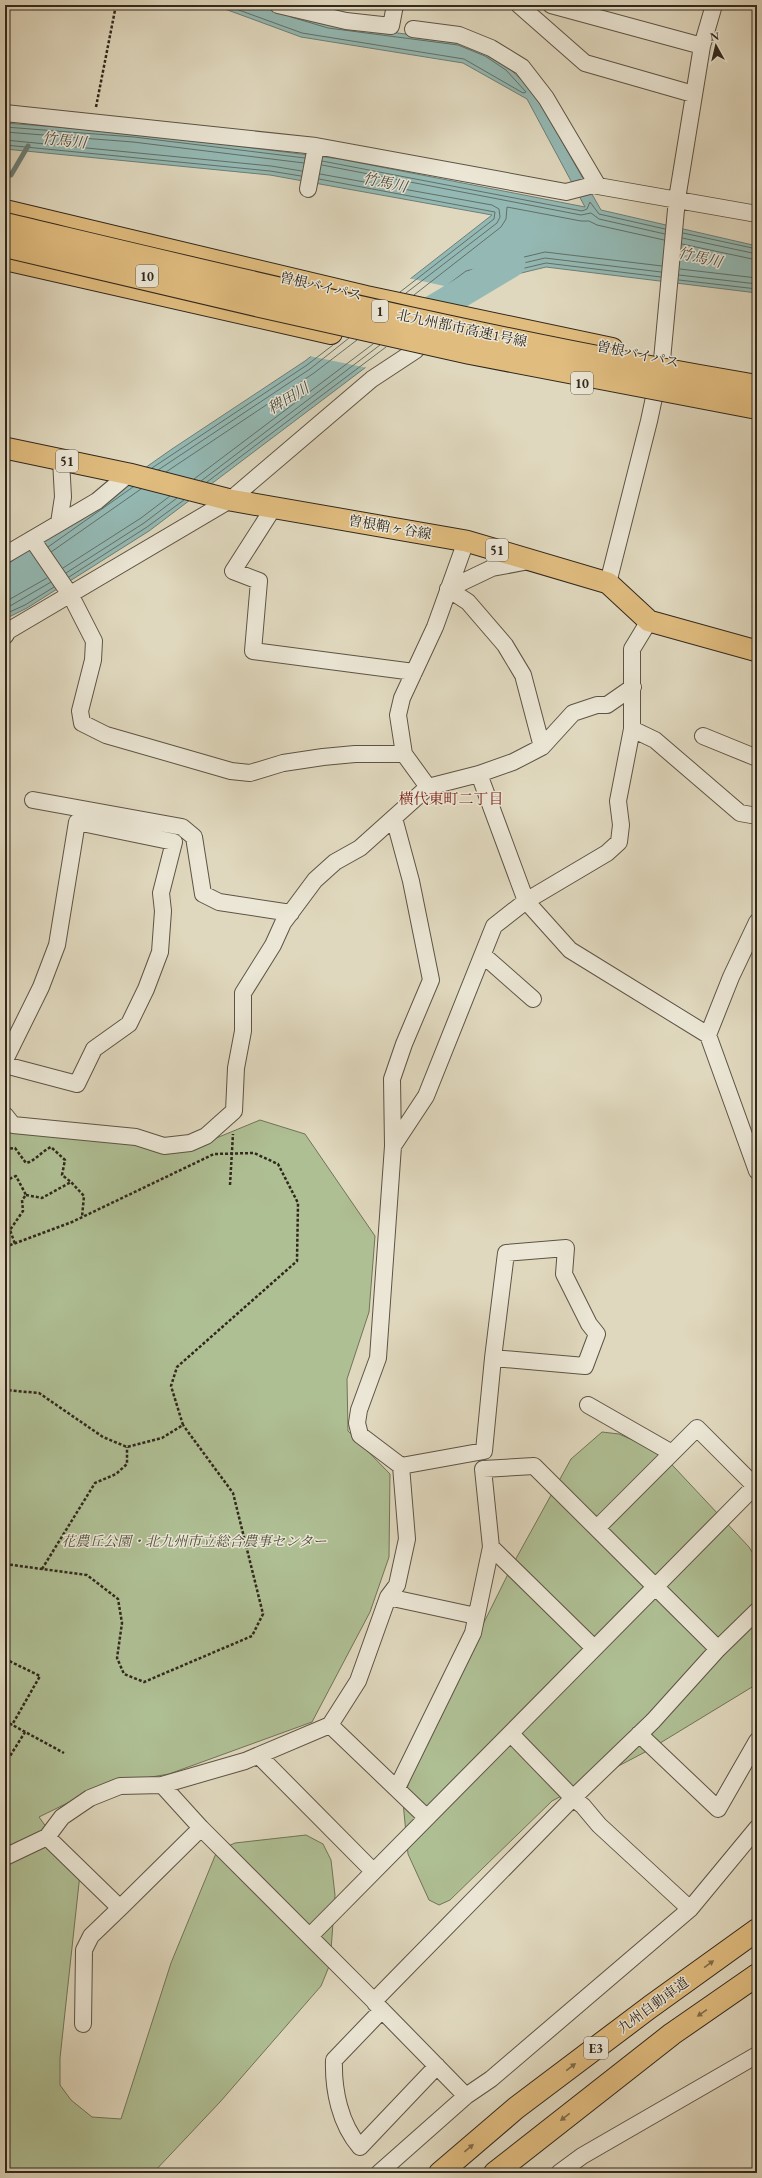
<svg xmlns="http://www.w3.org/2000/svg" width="762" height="2178" font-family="'EB Garamond','Noto Serif JP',serif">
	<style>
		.green { fill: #afbf94; stroke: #707458 }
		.water { fill: #94b9b4; stroke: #6c7f78 }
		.pier { fill: #e0d8be }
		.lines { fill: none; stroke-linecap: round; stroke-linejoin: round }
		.shore { stroke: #627068; stroke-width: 1 }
		.stream { stroke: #6c7f78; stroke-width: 5 }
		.river { stroke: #94b9b4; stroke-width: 29 }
		.minor-casing { stroke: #5d5445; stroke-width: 18 }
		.major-casing { stroke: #31281d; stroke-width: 23 }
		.highway-casing { stroke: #31281d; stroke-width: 24 }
		.path { stroke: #31281d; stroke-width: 2.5; stroke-dasharray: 3 2; stroke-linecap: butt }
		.minor { stroke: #ebe6d5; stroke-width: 16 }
		.major { stroke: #e0bc7f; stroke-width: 21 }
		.highway { stroke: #e0bc7f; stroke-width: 22 }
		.highway-bridge-casing { stroke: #31281d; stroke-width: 24; stroke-linecap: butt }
		.highway-bridge { stroke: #e0bc7f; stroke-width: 22 }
		.oneway { fill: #806b49 }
		.labels { text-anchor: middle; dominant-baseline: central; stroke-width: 3; stroke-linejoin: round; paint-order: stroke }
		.shield { fill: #ebe6d5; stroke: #696154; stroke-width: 1 }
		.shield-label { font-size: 13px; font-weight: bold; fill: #31281d }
		.street-label { font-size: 14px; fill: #31281d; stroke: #ebe6d5 }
		.park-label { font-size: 14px; font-style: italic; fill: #504e3b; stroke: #ebe6d5 }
		.water-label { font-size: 15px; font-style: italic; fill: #4a4c43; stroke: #ebe6d5 }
		.neighbourhood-label { font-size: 15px; fill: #7a1f14; stroke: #ebe6d5 }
	</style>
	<rect width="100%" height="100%" fill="#e0d8be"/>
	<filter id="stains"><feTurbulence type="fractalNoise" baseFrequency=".005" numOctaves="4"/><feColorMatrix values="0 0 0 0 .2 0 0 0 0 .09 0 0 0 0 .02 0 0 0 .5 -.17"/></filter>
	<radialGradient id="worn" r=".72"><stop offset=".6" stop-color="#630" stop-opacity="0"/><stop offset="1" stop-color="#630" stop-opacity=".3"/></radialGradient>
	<path class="green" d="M260 1120 305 1134 375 1236 369 1312 347 1379 348 1431 390 1474 389 1557 370 1612 312 1722 169 1774 104 1785 39 1817 80 1874 60 2058V2085L71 2100 92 2117 121 2119 171 1963 217 1851 235 1843 306 1835 323 1844 331 1860 335 1895 330 1964 321 1986 220 2102 153 2173H5V1125L197 1146Z
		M602 1432 619 1434 660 1452 749 1547 757 1560V1684L647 1751 552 1801 450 1900 439 1905 429 1900 408 1854 403 1802 416 1759 513 1564 571 1459Z"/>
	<path class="water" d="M214 5H262L329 24 459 41 487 53 508 67 533 91 601 210 757 246V293L546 267 472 285 378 358 149 531 27 608 5 619V566L172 449 305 361 492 215 270 175 5 149V123L134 133 340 159 585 207 527 99 463 63 301 37Z"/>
	<path class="pier" d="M408 278 467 291 368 368 309 356Z"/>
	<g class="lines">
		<path class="shore" d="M225 5 302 33 464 59 523 93 526 92 506 70 485 56 458 45 328 28 291 17
			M5 127 134 137 305 158
			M5 132 133 142 304 163
			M5 140 271 166 302 171
			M5 145 270 171 301 176
			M322 161 582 211 587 209 590 202 599 214 665 229
			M322 165 581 215 591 213 599 219 665 234
			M320 174 492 205 499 209 500 217 497 223 406 293
			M319 179 495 212 494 219 400 292
			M683 233 757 249
			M682 238 757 254
			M682 244 757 260
			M680 269 757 278
			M679 275 757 284
			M679 280 757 289
			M414 295 501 227 506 219 507 207 581 221H589L597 225 664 240
			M430 298 466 271 545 252 662 266
			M438 300 468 276 545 258 661 272
			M444 301 470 281 546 263 661 277
			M152 468 307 365 333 345
			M158 470 310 369 349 338
			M166 472 314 373 357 340
			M194 479 373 344
			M201 481 380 345
			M207 482 386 347
			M48 547 133 487
			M51 552 141 489
			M63 568 141 518 170 496
			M66 573 144 523 177 498
			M69 577 147 527 184 500
			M5 602 47 578
			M5 609 51 582
			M5 614 25 605 54 587"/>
		<path class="stream" d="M11 175 28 146"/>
		<path class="river" d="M429 312 511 263"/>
		<defs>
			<path id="minor" d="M278 5 346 21 391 26 395 5
				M519 5 585 63 693 94
				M551 5 702 46
				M413 29 459 35 491 48 522 67 546 98 598 186 757 214
				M5 113 316 146 566 192 597 184
				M308 189 316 146
				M274 507 233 571 259 581 253 651 414 672
				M59 523 63 497 61 460
				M32 539 71 596 94 641 93 660 80 711 82 723 106 735 231 771 250 773 283 763 323 757 355 754H404
				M5 555 97 501 129 474
				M608 583 649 421 662 360 677 199 702 46 714 5
				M448 589 468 602 505 645 523 675 542 747
				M448 589 492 568 529 561
				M5 636 8 631 230 500 372 379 416 350
				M632 729 655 740 740 813 757 816
				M703 736 757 758
				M479 774 526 901 570 950 708 1035
				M428 787 404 754 398 715 402 698 435 627 466 541
				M33 800 182 827 194 837 203 894 219 902 291 913
				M757 922 731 977 708 1035 757 1171
				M483 955 533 999
				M5 1060 41 987 57 945 77 822 174 842 161 893 163 911 160 952 146 989 129 1024 94 1049 77 1084 5 1065
				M5 1115 13 1125 136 1137 164 1146 190 1143 206 1136 234 1111 236 1068 243 1031V993L273 945 283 923 315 880 335 862 360 848 428 787 479 774 513 762 542 747 573 713 597 705H607L633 687
				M393 1146 426 1096 494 926 526 901 607 853 619 842 621 825 618 801 632 729V649L649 621
				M588 1405 672 1453
				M401 1466 484 1451 493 1358 585 1366 597 1334 589 1324 564 1274 566 1248 506 1253 493 1358
				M597 1528 697 1428 757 1488
				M491 1547 483 1469 534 1466 718 1649
				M388 1597 476 1616
				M330 1725 426 1817
				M511 1734 573 1798 583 1806 599 1825 690 1909
				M639 1734 718 1809 757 1741
				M259 1756 373 1871
				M162 1785 201 1828
				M397 1788 473 1633 491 1547 594 1648
				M47 1837 120 1908 201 1828 374 2001 573 1798 653 1721 718 1649 757 1611
				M5 1857 47 1837 62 1817 90 1798 120 1786 162 1785 245 1761 330 1725 358 1681 388 1597 397 1585 407 1539 401 1466 360 1435 357 1423 359 1410 378 1358 393 1146 392 1079 404 1044 431 980 411 881 394 818
				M310 1936 755 1486
				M375 2003 466 2096
				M382 2010 334 2060C333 2090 340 2124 360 2147L437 2066
				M83 2024 84 1950 91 1936 120 1908
				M379 2173 466 2096 491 2079 690 1909 757 1828
				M559 2173 582 2156 757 2055"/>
			<path id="major" d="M5 448 129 474 230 500 466 541 608 583 649 621 757 651"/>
			<path id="highway" d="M5 211 366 297 612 349
				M5 259 331 333
				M440 2173 516 2108 650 2007 757 1930
				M495 2173 672 2034 757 1975"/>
		</defs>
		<use href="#minor" class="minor-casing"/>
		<use href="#major" class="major-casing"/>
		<use href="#highway" class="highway-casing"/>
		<path class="path" d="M96 107 116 5
			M5 1149 15 1148 26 1163C35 1161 41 1152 51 1147L65 1160 62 1175 71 1182
			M5 1181 16 1176 26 1195 22 1200 23 1211 10 1230 15 1244
			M230 1185 233 1134
			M26 1195 42 1198 71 1182 84 1196 82 1217
			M5 1247 72 1222 214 1154 254 1153 278 1164 298 1203 297 1261 177 1367 171 1386 183 1425 162 1438 127 1447 103 1437 39 1393 5 1390
			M5 1564 87 1575 118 1599 122 1623 117 1658 124 1674 144 1682 252 1636 263 1614 233 1493 183 1425
			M42 1569 95 1483 116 1474 127 1464V1447
			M5 1632 8 1626
			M5 1659 40 1676 12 1725
			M5 1721 64 1753
			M5 1764 25 1732"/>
		<use href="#minor" class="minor"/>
		<use href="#major" class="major"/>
		<use href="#highway" class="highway"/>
		<defs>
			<path id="highway-bridge" d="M5 224C254 283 504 344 757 386
				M5 246 260 306 470 353 757 408"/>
		</defs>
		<use href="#highway-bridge" class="highway-bridge-casing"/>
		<use href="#highway-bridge" class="highway-bridge"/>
	</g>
	<defs><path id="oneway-solid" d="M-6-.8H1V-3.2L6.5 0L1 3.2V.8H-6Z"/></defs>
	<g class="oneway">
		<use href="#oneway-solid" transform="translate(709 1964) rotate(-36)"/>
		<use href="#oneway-solid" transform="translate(702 2013) rotate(145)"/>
		<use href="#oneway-solid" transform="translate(571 2067) rotate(-37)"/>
		<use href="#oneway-solid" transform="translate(565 2117) rotate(142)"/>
		<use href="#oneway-solid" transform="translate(469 2148) rotate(-40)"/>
	</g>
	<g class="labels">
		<g class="shield">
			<rect x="136" y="265" width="22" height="22" rx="3"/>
			<rect x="372" y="300" width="16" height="22" rx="3"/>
			<rect x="571" y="372" width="22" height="22" rx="3"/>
			<rect x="56" y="450" width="22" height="22" rx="3"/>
			<rect x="486" y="539" width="22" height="22" rx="3"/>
			<rect x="584" y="2037" width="24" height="22" rx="3"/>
		</g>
		<g class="shield-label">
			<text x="147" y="276">10</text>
			<text x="380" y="311">1</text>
			<text x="582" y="383">10</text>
			<text x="67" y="461">51</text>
			<text x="497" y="550">51</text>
			<text x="596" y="2048">E3</text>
		</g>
		<g class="street-label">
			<text transform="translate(321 286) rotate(13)">曽根バイパス</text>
			<text transform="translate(462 328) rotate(12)">北九州都市高速1号線</text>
			<text transform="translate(638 354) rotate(12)">曽根バイパス</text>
			<text transform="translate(390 527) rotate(10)">曽根鞘ヶ谷線</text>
			<text transform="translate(653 2005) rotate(-36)">九州自動車道</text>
		</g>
		<g class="park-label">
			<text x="194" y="1541">花農丘公園・北九州市立総合農事センター</text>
		</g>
		<g class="water-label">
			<text transform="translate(64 140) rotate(6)">竹馬川</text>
			<text transform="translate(385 182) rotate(12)">竹馬川</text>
			<text transform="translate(700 257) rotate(13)">竹馬川</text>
			<text transform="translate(288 398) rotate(-31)">稗田川</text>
		</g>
		<g class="neighbourhood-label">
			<text x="451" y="798">横代東町二丁目</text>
		</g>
	</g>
	<rect width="762" height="2178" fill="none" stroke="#e0d8be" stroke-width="20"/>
	<rect x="6" y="6" width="750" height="2166" fill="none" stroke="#31281d" stroke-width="2"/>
	<rect x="10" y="10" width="742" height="2158" fill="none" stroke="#31281d"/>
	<g transform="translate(716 46) rotate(352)" stroke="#ebe6d5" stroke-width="3" paint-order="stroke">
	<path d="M0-3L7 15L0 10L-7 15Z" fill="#31281d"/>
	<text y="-6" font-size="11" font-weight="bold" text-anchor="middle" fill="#31281d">N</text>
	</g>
	<rect width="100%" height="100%" filter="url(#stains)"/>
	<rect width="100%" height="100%" fill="url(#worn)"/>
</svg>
